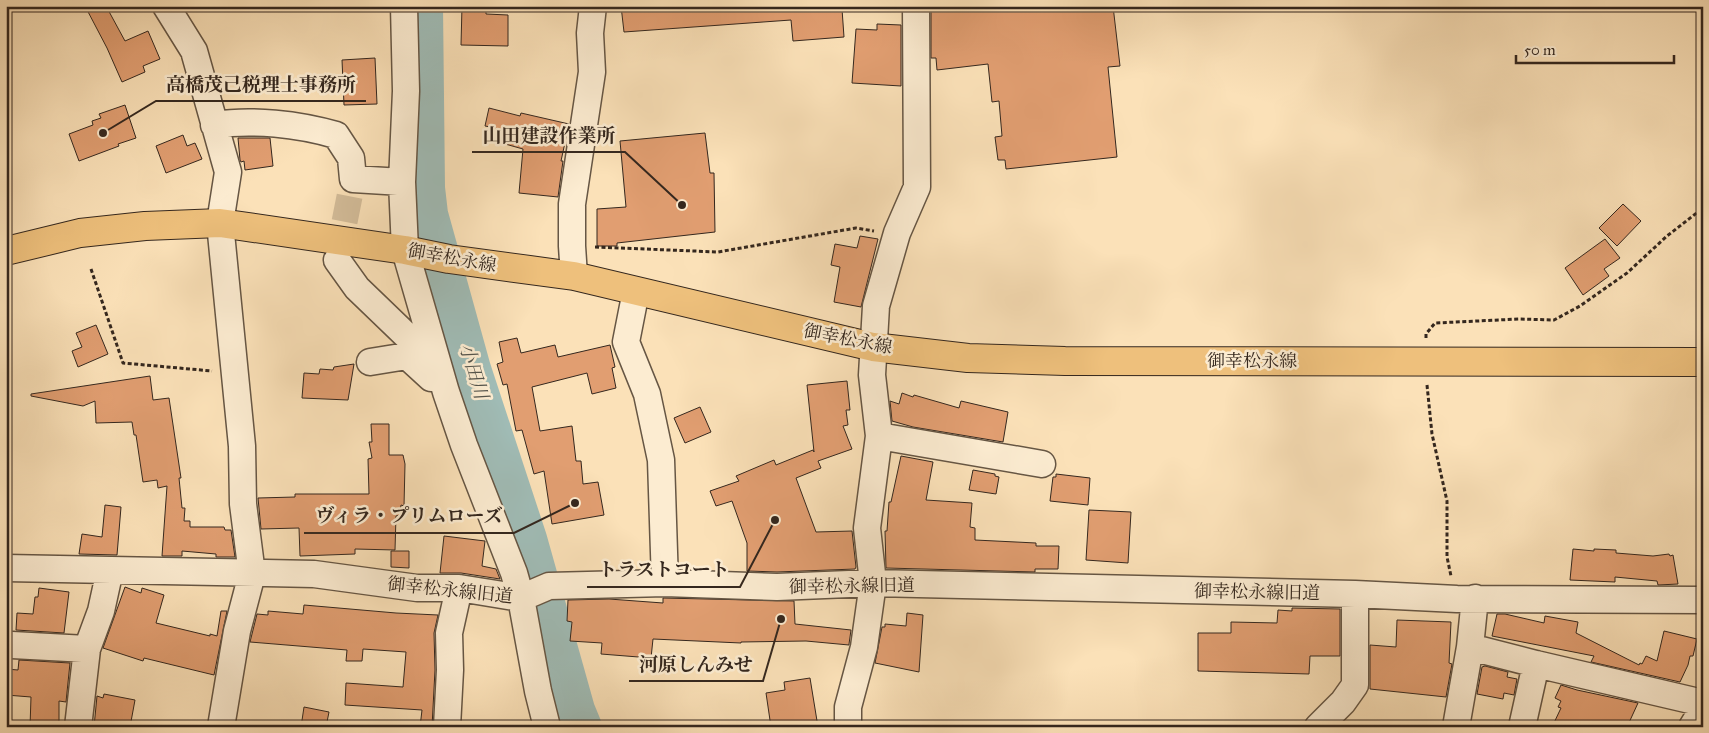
<svg xmlns="http://www.w3.org/2000/svg" width="1709" height="733" font-family="'IM FELL Great Primer','Noto Serif JP',serif">
	<style>
		.lines { fill: none; stroke-linecap: round; stroke-linejoin: round }
		.river { stroke: #a0bcb6; stroke-width: 38 }
		.building { fill: #e19e71; stroke: #34271e }
		.minor-tunnel { stroke: #d3bc99; stroke-width: 26; stroke-dasharray: 26 13; stroke-linecap: butt }
		.minor-casing { stroke: #665644; stroke-width: 29 }
		.major-casing { stroke: #34271e; stroke-width: 30 }
		.path { stroke: #34271e; stroke-width: 3; stroke-dasharray: 4 2.5; stroke-linecap: butt }
		.minor { stroke: #fcecd1; stroke-width: 26 }
		.major { stroke: #eec07c; stroke-width: 28 }
		.labels { text-anchor: middle; dominant-baseline: central; stroke-width: 5; stroke-linejoin: round; paint-order: stroke }
		.street-label { font-size: 18px; fill: #34271e; stroke: #fcecd1 }
		.water-label { font-size: 19px; font-style: italic; fill: #54544c; stroke: #fcecd1 }
		.leader { fill: none; stroke: #34271e; stroke-width: 2 }
		.callout-dot { fill: #34271e; stroke: #fcecd1; stroke-width: 2 }
		.callout-label { font-size: 19px; text-anchor: middle; font-weight: bold; fill: #34271e; stroke: #fcecd1; stroke-width: 5; stroke-linejoin: round; paint-order: stroke }
	</style>
	<rect width="100%" height="100%" fill="#fbe1b8"/>
	<filter id="stains"><feTurbulence type="fractalNoise" baseFrequency=".004" numOctaves="4"/><feColorMatrix values="0 0 0 0 .2 0 0 0 0 .09 0 0 0 0 .02 0 0 0 .5 -.17"/></filter>
	<radialGradient id="worn" r=".72"><stop offset=".6" stop-color="#630" stop-opacity="0"/><stop offset="1" stop-color="#630" stop-opacity=".3"/></radialGradient>
	<g class="lines">
		<path class="river" d="M424 6 426 188 429 214 472 369 528 539 576 710 583 727"/>
	</g>
	<path class="building" d="M85 6H106L125 41 148 31 160 59 143 66 145 72 122 82 107 48Z
		M462 6H486V14L508 15V46L461 45Z
		M621 6H805V8L825 7V10L842 9 844 37 793 41 791 20 624 32Z
		M931 6H1113L1120 66 1108 67 1117 157 1006 169 1005 160H998L995 137 1002 136 999 101 992 102 988 64 937 70 936 58H931Z
		M877 24 901 25V86L852 83 856 29 877 30Z
		M375 58 377 104 344 105 342 60Z
		M125 105 136 138 118 144 119 146 79 161 69 134 93 125 92 121 101 118 99 114Z
		M489 108 520 116 521 113 569 124 561 161H563L558 197 519 193 523 149 498 142V140L493 139 496 128 485 126Z
		M705 133 710 173H714L715 232 617 243V246H597V209L626 207 620 141Z
		M183 135 187 146 195 143 202 159 166 173 156 146Z
		M238 138H270L273 166 245 170 244 161 241 162 240 160Z
		M1623 204 1641 221 1617 246 1599 228Z
		M860 236 878 239 861 307 834 302 840 267 831 265 835 244 857 248Z
		M1605 239 1620 258 1604 269 1609 276 1583 295 1565 268Z
		M96 325 108 354 78 367 72 351 82 347 76 333Z
		M517 338 521 353 555 345 558 357 610 345 615 367 612 368 616 388 592 394 587 373 532 387 540 431 572 426 576 461H581L583 484 598 482 604 515 552 524 544 471 534 474 522 430 516 431 507 384 503 385 497 364 503 362 499 342Z
		M354 364 348 400 302 398 304 373 319 374 320 369 333 370 334 367Z
		M150 376 153 400 169 398 181 478H179L182 508H185L184 521H190V527H224L225 530H231L235 557H216V554L182 551V556H162L167 486 158 488 157 480 143 482 136 435H134L132 422 96 423 95 401 83 406 31 396V394Z
		M847 381 850 410H846L848 425 843 426 852 449 818 461 821 468 796 478 816 532 852 531 856 567 855 569 777 572 747 571V543L732 501 716 506 710 491 739 481 736 476 774 460 776 465 813 450 814 452 807 385Z
		M902 393 913 397 914 395 959 408 961 401 1008 412 1003 442 913 427 892 421 890 401 899 404Z
		M700 407 711 432 685 443 674 418Z
		M371 424H389V455H403L405 464 404 506 401 505 400 515 396 516 395 550 355 549V554L300 556 299 528 261 529 258 498 295 497V494H369L368 459 372 458 369 442H372Z
		M901 456 933 462 926 500 972 503 970 527 975 528V540L1036 543V546H1059L1058 569H1035V572L886 568 885 531H887L889 502H891Z
		M973 470 995 474V476L999 477 996 494 969 490Z
		M1056 474 1090 478 1088 505 1050 501 1053 477H1056Z
		M105 505 121 507 117 555 79 554 82 534 102 537Z
		M1089 510 1131 512 1128 563 1086 560Z
		M444 536 485 541 482 566 496 569 500 579 461 573H440Z
		M1573 549 1594 551V549L1616 550V553L1653 556 1669 554 1670 556 1673 555 1678 584 1658 585 1657 581 1615 577V582L1570 580Z
		M391 551H409V568L391 567Z
		M125 587 141 593 142 588 164 595 156 623 210 636V634L217 636 221 611H227L214 675 144 658 143 661 103 648Z
		M39 588 69 592 64 633 16 630 17 613 33 614 35 597H38Z
		M663 598 794 601 795 624 851 630 849 644V645L806 641 741 642V643L653 639 651 658 601 654 602 643 570 641 572 622 567 621 568 600 609 599 663 603Z
		M304 605 396 613 438 615 434 633 435 670 432 727H420L422 710 345 705 346 683 403 687 406 652 363 649 362 661H346L347 650 250 642 257 614 268 615V611L303 614Z
		M1292 608 1340 609V656H1310L1309 674 1198 671V633H1231V622L1277 623 1278 610 1292 611Z
		M907 613 923 615 919 672 875 663 882 627H885V624L906 626Z
		M1497 614H1505L1544 623 1545 616 1578 622 1576 633 1639 665 1640 663 1642 664 1646 656 1657 661 1664 631 1697 639 1693 656H1690L1688 665 1680 682 1591 662 1594 656 1492 636Z
		M1397 620 1451 622 1449 663 1452 664 1446 697 1370 689V645L1396 647Z
		M19 660 70 663 66 702 59 701V727H30L31 697 6 695V669L18 670Z
		M1485 666 1508 672 1507 677 1517 679 1514 695 1504 693 1503 699 1477 694 1482 667Z
		M810 678 818 727H771L766 693 785 690 784 682Z
		M1561 685 1577 690 1638 703 1627 727H1552L1561 708 1558 707 1561 701 1555 698Z
		M104 694 135 700 130 727H94L97 696 103 698Z
		M304 707 329 712 326 727H301Z"/>
	<g class="lines">
		<path class="minor-tunnel" d="M337 260 353 179"/>
		<defs>
			<path id="minor" d="M166 6 194 51 228 172 220 223 242 446 243 504 252 574 237 631 221 727
				M404 6 406 91 402 182 405 250 446 392 464 445 514 573 521 598 538 691 547 727
				M214 125C252 119 298 124 336 135L351 158 353 179 402 182
				M337 260 357 288 438 366
				M574 276 572 246V204L592 72 590 33 593 6
				M636 291 626 342 647 394 661 460 665 583
				M370 362 407 356 431 378
				M879 436 1042 464
				M6 568 314 574 417 588H459L521 598 549 586 665 583 777 587 873 583 1355 594 1457 599 1703 600
				M12 645 87 649
				M1470 647 1536 664 1703 703
				M78 727 87 649 101 611 110 570
				M447 727 450 670 449 633 459 588
				M848 727V707L864 647 873 583 867 528 879 436 872 375 876 306 897 233 917 187 916 6
				M1318 727 1343 702 1355 685V594
				M1456 727 1470 647 1475 598
				M1522 727 1536 664
				M1692 727 1703 709"/>
			<path id="major" d="M6 251 80 233 145 226 220 223 405 250 449 259 574 276 873 347 968 358 1065 361 1703 362"/>
		</defs>
		<use href="#minor" class="minor-casing"/>
		<use href="#major" class="major-casing"/>
		<path class="path" d="M595 247 718 252 856 228 874 231
			M91 269 123 363 212 371
			M1426 338V334L1435 323 1519 319 1554 320 1580 306 1627 273 1667 236 1703 208
			M1427 385 1432 434 1447 501V557L1451 576"/>
		<use href="#minor" class="minor"/>
		<use href="#major" class="major"/>
	</g>
	<g class="labels">
		<g class="street-label">
			<text transform="translate(452 258) rotate(10)">御幸松永線</text>
			<text transform="translate(848 339) rotate(11)">御幸松永線</text>
			<text x="1252" y="361">御幸松永線</text>
			<text transform="translate(852 586) rotate(-1)">御幸松永線旧道</text>
			<text transform="translate(450 590) rotate(6)">御幸松永線旧道</text>
			<text transform="translate(1257 592) rotate(1)">御幸松永線旧道</text>
		</g>
		<g class="water-label">
			<text transform="translate(474 371) rotate(73)">小田川</text>
		</g>
	</g>
	<path class="leader" d="M103 133L156 101H366M682 205L625 152H472M575 503L514 533H304M775 520L740 587H587M781 619L763 681H629"/>
	<g class="callout-dot">
		<circle cx="103" cy="133" r="5"/>
		<circle cx="682" cy="205" r="5"/>
		<circle cx="575" cy="503" r="5"/>
		<circle cx="775" cy="520" r="5"/>
		<circle cx="781" cy="619" r="5"/>
	</g>
	<g class="callout-label">
		<text x="261" y="91">高橋茂己税理士事務所</text>
		<text x="549" y="142">山田建設作業所</text>
		<text x="409" y="522">ヴィラ・プリムローズ</text>
		<text x="664" y="576">トラストコート</text>
		<text x="696" y="671">河原しんみせ</text>
	</g>
	<rect width="1709" height="733" fill="none" stroke="#fbe1b8" stroke-width="25"/>
	<rect x="8" y="8" width="1694" height="718" fill="none" stroke="#34271e" stroke-width="2.5"/>
	<rect x="12" y="12" width="1684" height="708" fill="none" stroke="#34271e"/>
	<path d="M1516 55v8h158v-8" fill="none" stroke="#34271e" stroke-width="2.5"/>
	<text x="1524" y="55" font-size="15" fill="#34271e" stroke="#fcecd1" stroke-width="4" paint-order="stroke">50 m</text>
	<rect width="100%" height="100%" filter="url(#stains)"/>
	<rect width="100%" height="100%" fill="url(#worn)"/>
</svg>
